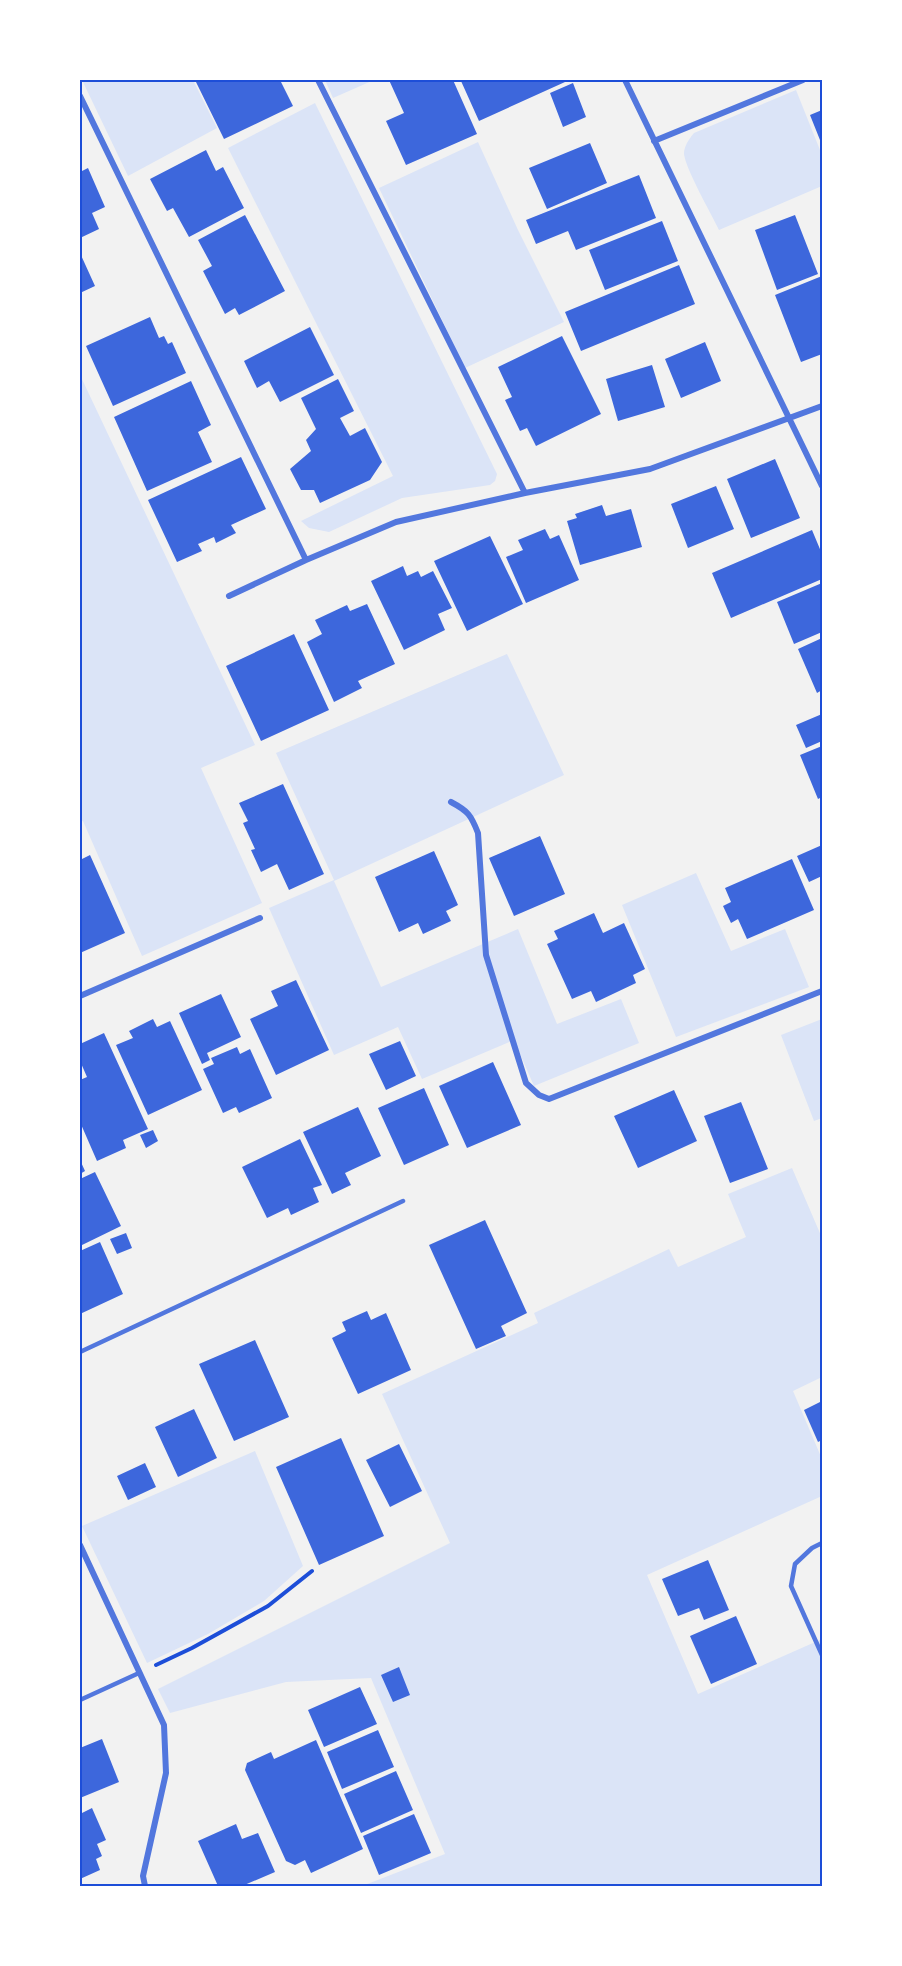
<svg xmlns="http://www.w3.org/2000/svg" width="902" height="1966" font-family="Raleway,sans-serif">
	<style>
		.green { fill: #dbe4f7 }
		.building { fill: #3d67dc }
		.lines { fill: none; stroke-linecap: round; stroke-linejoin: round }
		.path { stroke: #1d4ed8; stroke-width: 4 }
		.service { stroke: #5277de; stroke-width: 4.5 }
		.minor { stroke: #5277de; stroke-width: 6 }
		.neatline { fill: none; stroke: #1d4ed8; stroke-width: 2 }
	</style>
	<rect width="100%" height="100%" fill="#f2f2f2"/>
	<path class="green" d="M82 80H193L217 128 128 176Z
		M325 80H374L333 98Z
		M796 90 822 155V186L719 230C711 213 686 170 684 154 684 146 689 139 694 133Z
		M315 103 497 474 495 481 490 485 402 498 329 532 309 528 301 521 393 476 228 148Z
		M478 142 518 230 564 322 465 368 379 188Z
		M80 375 255 745 201 768 262 903 142 956 83 821 80 822Z
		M507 654 564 775 334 881 381 987 518 929 557 1024 621 999 639 1043 534 1086 514 1040 422 1079 398 1027 334 1055 269 908 334 880 276 753Z
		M696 873 731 951 785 929 809 987 676 1037 622 905Z
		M822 1019V1118L814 1121 781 1035Z
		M792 1168 822 1238V1377L793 1391 822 1459V1496L647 1575 698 1694 822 1639V1886H362L445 1854 371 1678 286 1682 170 1713 158 1689 450 1543 382 1394 538 1323 534 1313 669 1249 678 1267 746 1237 728 1194Z
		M255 1451 303 1566 264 1601 208 1634 147 1663 82 1526Z"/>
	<path class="building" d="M195 80H280L293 106 224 139Z
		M389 80H453L477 134 406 165 386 121 404 113Z
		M463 80H564L565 82 479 121 461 81Z
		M573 83 586 117 563 127 550 93Z
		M822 110V145L810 115Z
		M590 143 607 183 547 209 529 168Z
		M206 150 216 171 223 167 244 208 189 237 173 208 167 211 150 179Z
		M88 168 105 207 92 213 99 229 80 238V172Z
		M639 175 656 218 576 250 568 231 536 244 526 220Z
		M245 215 285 291 239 315 235 308 225 314 203 271 212 266 198 240Z
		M795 215 818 274 777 290 755 230Z
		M662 221 678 261 605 290 589 250Z
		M80 253 95 286 80 293Z
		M679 265 695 304 581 351 565 312Z
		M822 276V354L801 362 775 295Z
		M150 317 159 338 164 336 168 344 172 342 186 373 113 406 86 346Z
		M310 327 334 375 280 402 269 381 257 388 244 361Z
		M562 336 601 414 536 446 527 428 520 431 505 400 512 397 498 367Z
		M705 342 721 381 681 398 665 359Z
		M652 365 665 407 618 421 606 379Z
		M338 379 354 411 340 418 350 436 365 428 382 462 370 480 320 503 314 490H301L290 469 311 451 306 440 316 429 301 398Z
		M191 381 211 425 198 432 212 462 147 491 114 417Z
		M241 457 266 509 231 525 236 533 216 543 214 537 198 544 202 551 177 562 148 500Z
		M775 459 800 518 751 538 727 479Z
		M716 486 734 529 688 548 671 504Z
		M602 505 606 516 631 509 642 547 580 565 567 521 577 518 575 514Z
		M545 529 550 539 559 535 579 580 526 603 506 557 523 550 518 540Z
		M812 530 822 554V579L731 618 712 573Z
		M490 536 523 604 467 631 434 561Z
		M403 566 407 576 418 571 421 577 433 571 452 608 438 614 445 630 404 650 371 581Z
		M822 583V632L794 644 777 602Z
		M367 604 395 664 358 681 362 688 334 702 307 642 322 634 315 620 347 605 350 611Z
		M294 634 329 710 261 741 226 666Z
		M822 638V690L817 693 798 649Z
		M822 714V741L806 748 796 725Z
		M822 746V797L818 799 800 755Z
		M283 784 324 874 289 890 277 864 261 872 251 850 255 849 243 823 248 821 239 803Z
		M540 836 565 894 514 916 489 858Z
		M822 845V876L809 882 797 856Z
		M434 851 458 905 446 911 451 921 423 934 418 923 399 932 375 877Z
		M90 855 125 933 80 953V860Z
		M792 859 814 910 747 939 738 919 731 923 723 906 731 902 725 888Z
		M594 913 603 933 624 923 645 969 633 975 636 983 596 1002 591 991 572 999 547 944 558 939 554 931Z
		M296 980 329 1050 276 1075 250 1019 278 1006 271 991Z
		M221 994 241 1037 207 1053 210 1060 202 1064 179 1013Z
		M153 1019 157 1027 170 1021 202 1090 148 1115 116 1045 133 1038 129 1031Z
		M104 1033 148 1129 123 1140 126 1148 97 1161 80 1122V1080L87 1077 80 1061V1044Z
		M400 1041 416 1076 386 1090 369 1054Z
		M237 1047 240 1054 250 1049 272 1098 239 1113 236 1107 223 1113 203 1069 214 1064 211 1058Z
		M493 1062 521 1125 467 1148 439 1086Z
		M424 1088 449 1145 404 1165 378 1108Z
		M674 1090 697 1141 638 1168 614 1116Z
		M741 1102 768 1169 730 1183 704 1116Z
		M358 1107 381 1156 345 1173 351 1185 332 1194 303 1132Z
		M153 1130 158 1141 146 1148 140 1135Z
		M300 1139 322 1185 313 1188 319 1202 291 1215 288 1208 267 1218 242 1167Z
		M80 1160 85 1171 80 1174Z
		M95 1172 121 1226 80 1246V1179Z
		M485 1220 527 1313 501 1326 506 1336 476 1349 429 1245Z
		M126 1233 132 1248 117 1254 110 1239Z
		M100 1242 123 1294 80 1314V1251Z
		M367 1311 371 1320 386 1313 411 1370 358 1394 332 1338 346 1331 342 1322Z
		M255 1340 289 1417 234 1441 199 1364Z
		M822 1401V1440L818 1442 804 1410Z
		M194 1409 217 1458 178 1477 155 1427Z
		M341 1438 384 1536 319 1565 276 1467Z
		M399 1444 422 1491 390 1507 366 1460Z
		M145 1463 156 1487 128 1500 117 1476Z
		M708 1560 729 1610 704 1620 699 1608 678 1616 662 1579Z
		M736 1616 757 1664 711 1684 690 1636Z
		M399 1667 410 1695 393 1702 381 1675Z
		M360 1687 377 1724 324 1747 308 1710Z
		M378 1730 394 1767 342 1789 327 1752Z
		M102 1739 119 1782 80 1798V1748Z
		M316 1740 363 1849 311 1873 305 1860 295 1865 286 1861 245 1770 247 1763 271 1752 274 1759Z
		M396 1771 413 1810 361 1833 344 1794Z
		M92 1808 106 1840 97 1844 102 1856 96 1859 100 1870 80 1879V1814Z
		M414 1814 431 1853 379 1875 363 1836Z
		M236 1824 242 1839 258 1833 275 1872 242 1886H218L198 1841Z"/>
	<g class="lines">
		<path class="path" d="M156 1665 192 1648 268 1606 312 1571"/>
		<path class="service" d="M80 1352 403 1201
			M822 1543 812 1548 795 1564 791 1586 822 1655
			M80 1700 139 1673"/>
		<path class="minor" d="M318 80 525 493
			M625 80 822 486
			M80 96 306 560
			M654 141 803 80
			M229 596 306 560 396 522 525 493 650 469 822 406
			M451 802C468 811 471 815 478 833L486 955 526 1083 539 1095 549 1099 822 991
			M80 996 260 918
			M80 1545 164 1725 166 1773 143 1876 145 1886"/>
	</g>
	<rect width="902" height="1966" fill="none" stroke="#ffffff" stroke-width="162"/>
	<rect x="81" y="81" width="740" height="1804" class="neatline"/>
</svg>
